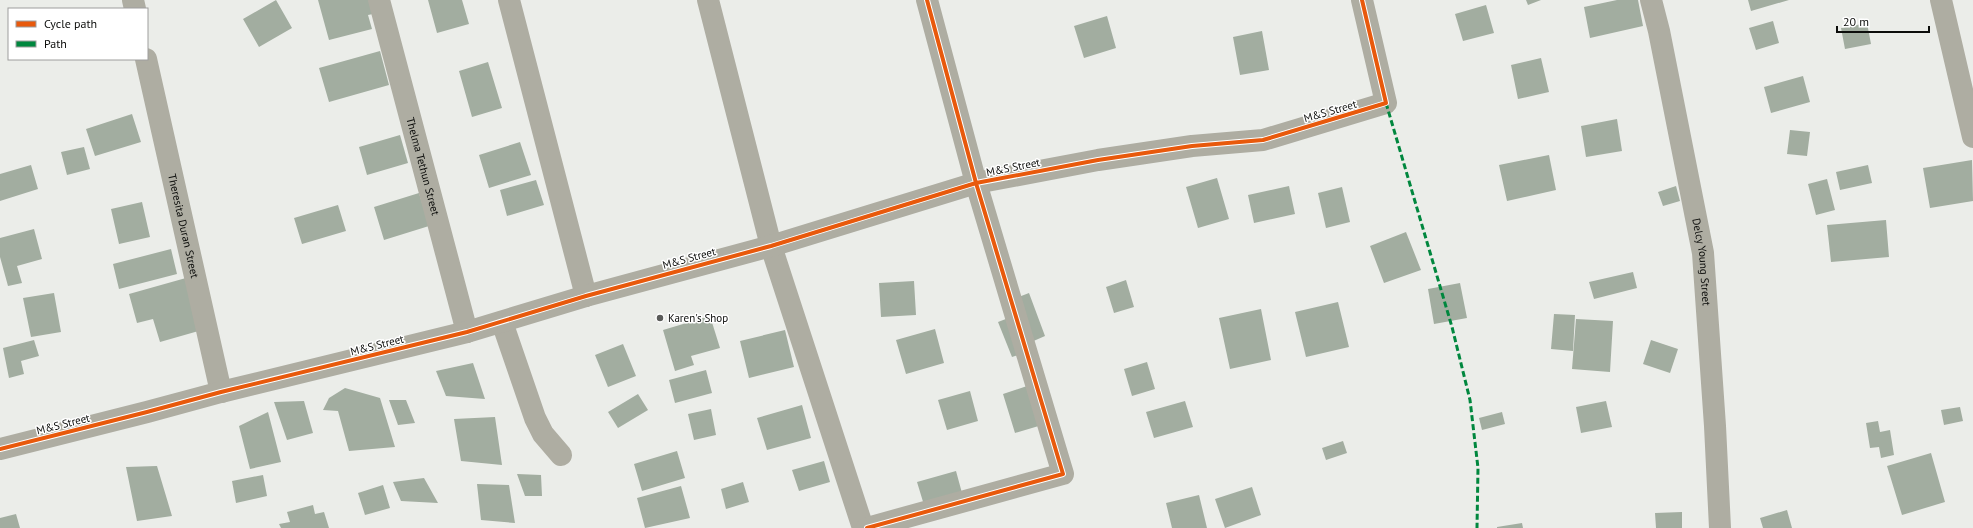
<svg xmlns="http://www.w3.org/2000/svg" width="1973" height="528" font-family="'PT Sans',sans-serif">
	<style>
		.building { fill: #a2ada0 }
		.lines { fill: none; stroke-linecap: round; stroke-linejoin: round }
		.street { stroke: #aeada2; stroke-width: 22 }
		.quiet { stroke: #00873e; stroke-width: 3; stroke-dasharray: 6 3; stroke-linecap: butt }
		.cycleway-casing { stroke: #fff; stroke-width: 6 }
		.cycleway { stroke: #e8590c; stroke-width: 4 }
		.poi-dot { fill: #5a5b59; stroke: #fff; stroke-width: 1.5 }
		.labels { text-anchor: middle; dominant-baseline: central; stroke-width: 3; stroke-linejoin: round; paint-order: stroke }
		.street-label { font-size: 11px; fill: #0c0d0b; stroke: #fff }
		.poi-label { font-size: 11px; fill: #0c0d0b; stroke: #fff; text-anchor: start }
	</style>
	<rect width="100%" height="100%" fill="#ebede9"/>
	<path class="building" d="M276 0 292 28 259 47 243 19Z
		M318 0H369L373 14 368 15 372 29 329 40Z
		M428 0H462L469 24 437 33Z
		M1526 0H1541L1528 5Z
		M1617 0H1638L1643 26 1590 38 1584 7Z
		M1748 0H1789L1751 11Z
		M1486 5 1494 33 1463 41 1455 14Z
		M1107 16 1116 48 1084 58 1074 26Z
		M1773 21 1779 43 1756 50 1749 28Z
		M1867 23 1871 44 1845 49 1841 28Z
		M1262 31 1269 70 1240 75 1233 37Z
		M380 51 389 85 329 102 319 68Z
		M1541 58 1549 92 1518 99 1511 65Z
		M488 62 502 108 472 117 459 71Z
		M1803 76 1810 102 1771 113 1764 87Z
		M132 114 141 142 95 156 86 129Z
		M1617 119 1622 151 1586 157 1581 126Z
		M1790 130 1810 132 1807 156 1787 154Z
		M400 135 408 163 367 175 359 147Z
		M520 142 531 175 489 188 479 155Z
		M84 147 90 169 67 175 61 152Z
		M1549 155 1556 190 1507 201 1499 165Z
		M1972 160 1973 201 1930 208 1923 168Z
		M31 165 38 189 0 201V174Z
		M1868 165 1872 183 1840 190 1836 172Z
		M1217 178 1229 219 1198 228 1186 187Z
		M1827 179 1835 210 1816 215 1808 184Z
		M536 180 544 205 507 216 500 190Z
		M1289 186 1295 214 1254 223 1248 195Z
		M1676 186 1680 201 1663 206 1658 192Z
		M1342 187 1350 222 1326 228 1318 193Z
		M419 193 429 226 384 240 374 207Z
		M142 202 150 237 119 244 111 209Z
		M338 205 346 231 302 244 294 218Z
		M1886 220 1889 257 1831 262 1827 225Z
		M34 229 42 259 17 266 22 283 8 286 0 257V238Z
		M1406 232 1421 270 1384 283 1370 246Z
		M171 249 177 274 119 289 113 264Z
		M1633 272 1637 288 1594 299 1589 282Z
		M193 276 202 330 160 342 153 319 137 323 129 294Z
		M1126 280 1134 307 1114 313 1106 287Z
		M914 281 916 315 881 317 879 283Z
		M1460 283 1467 318 1434 324 1428 289Z
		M54 293 61 332 31 337 23 298Z
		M1029 293 1045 336 1029 343 1032 350 1012 357 998 322 1011 317 1005 302Z
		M1338 302 1349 347 1306 357 1295 312Z
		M1261 309 1271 360 1230 369 1219 318Z
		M1554 314 1575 315 1573 351 1551 349Z
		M710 316 720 348 691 356 694 365 675 371 663 330Z
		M1576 319 1613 321 1610 372 1572 369Z
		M935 329 944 363 906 374 896 340Z
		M785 330 794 367 749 378 740 341Z
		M34 340 39 356 21 361 24 374 9 378 3 348Z
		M1651 340 1678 349 1670 373 1643 364Z
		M623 344 636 376 608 387 595 355Z
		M1147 362 1155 389 1132 396 1124 369Z
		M473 363 485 399 446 396 436 371Z
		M706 370 712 393 675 403 669 380Z
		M1030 385 1042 425 1015 433 1003 394Z
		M345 388 380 398 395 447 349 451 338 411 323 410 329 398Z
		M970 391 978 421 947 430 938 400Z
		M638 394 648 410 618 428 608 412Z
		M389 400H406L415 423 398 425Z
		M304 401 313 433 287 440 274 402Z
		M1185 401 1193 427 1154 438 1146 412Z
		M1606 401 1612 427 1581 433 1576 407Z
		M802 405 811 438 767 450 757 418Z
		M1960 407 1963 421 1944 425 1941 410Z
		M711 409 716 435 694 440 688 414Z
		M268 412 281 462 250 469 239 426Z
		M1502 412 1505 424 1482 430 1479 418Z
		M495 417 502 465 461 461 454 419Z
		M1878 421 1880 432 1890 430 1894 455 1881 458 1879 447 1870 448 1866 423Z
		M1343 441 1347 453 1326 460 1322 448Z
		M677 451 685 478 642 491 634 464Z
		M1931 453 1945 502 1902 515 1887 466Z
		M824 461 830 482 799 491 792 470Z
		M157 466 172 516 137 521 126 467Z
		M956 471 962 493 924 505 917 482Z
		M517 474 541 475 542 496H525Z
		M263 475 267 496 236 503 232 481Z
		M424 478 438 503 401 501 393 482Z
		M743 482 749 502 726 509 721 489Z
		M477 484 509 485 515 523 481 520Z
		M383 485 390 508 365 515 358 493Z
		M681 486 690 518 645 528 637 498Z
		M1252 487 1261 515 1225 528 1215 499Z
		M1199 495 1207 528H1172L1166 503Z
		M313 505 315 514 324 512 329 528H281L279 524 290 522 287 512Z
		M1787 510 1792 528H1763L1760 518Z
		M1682 512V528H1656L1655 513Z
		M16 514 20 528H0V518Z
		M1522 523 1523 528H1497V527Z"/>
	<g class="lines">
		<g class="street">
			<path d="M133 0 135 9"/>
			<path id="s1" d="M379 0 467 332"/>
			<path d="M509 0 586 296"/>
			<path d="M708 0 771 246 863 528"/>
			<path id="s2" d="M1651 0 1659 31 1703 253 1715 426 1720 528"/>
			<path d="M1941 0 1973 137"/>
			<path id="s3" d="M146 59 221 392"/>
			<path d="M502 322 535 418 543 434 561 455"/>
			<path d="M0 449 147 412 221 392 467 332 586 296 771 246 976 183 1098 160 1192 146 1263 140 1386 103 1362 0"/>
			<path d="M867 528 1063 474 976 183 927 0"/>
		</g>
		<path class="quiet" d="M1386 103 1452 327 1470 400 1478 468 1477 528"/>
		<defs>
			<path id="cycleway" d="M0 449 147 412 221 392 467 332 586 296 771 246 976 183 1098 160 1192 146 1263 140 1386 103 1362 0
				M867 528 1063 474 976 183 927 0"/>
		</defs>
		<use href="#cycleway" class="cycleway-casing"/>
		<use href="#cycleway" class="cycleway"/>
	</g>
	<circle class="poi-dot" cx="660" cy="318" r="4"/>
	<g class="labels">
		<g class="street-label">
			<text transform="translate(1330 111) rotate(-16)">M&amp;S Street</text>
			<text stroke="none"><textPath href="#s1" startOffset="172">Thelma Tethun Street</textPath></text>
			<text transform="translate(1013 167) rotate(-11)">M&amp;S Street</text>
			<text stroke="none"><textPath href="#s3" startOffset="171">Theresita Duran Street</textPath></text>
			<text transform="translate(689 258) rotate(-15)">M&amp;S Street</text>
			<text stroke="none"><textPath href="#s2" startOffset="267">Delcy Young Street</textPath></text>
			<text transform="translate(377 345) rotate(-14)">M&amp;S Street</text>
			<text transform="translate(63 424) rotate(-14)">M&amp;S Street</text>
		</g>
		<g class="poi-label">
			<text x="668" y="318">Karen's Shop</text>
		</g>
	</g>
	<rect x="8" y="8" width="140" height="52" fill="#ffffff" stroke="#9e9e9d"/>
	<rect x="16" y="21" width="20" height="6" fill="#e8590c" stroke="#9e9e9d"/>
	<text x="44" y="28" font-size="12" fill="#0c0d0b">Cycle path</text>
	<rect x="16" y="41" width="20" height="6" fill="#00873e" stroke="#9e9e9d"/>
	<text x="44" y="48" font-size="12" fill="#0c0d0b">Path</text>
	<path d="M1837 26v6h92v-6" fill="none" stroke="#0c0d0b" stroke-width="2"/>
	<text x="1843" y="26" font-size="12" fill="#0c0d0b" stroke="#ffffff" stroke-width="3" paint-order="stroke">20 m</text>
</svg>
